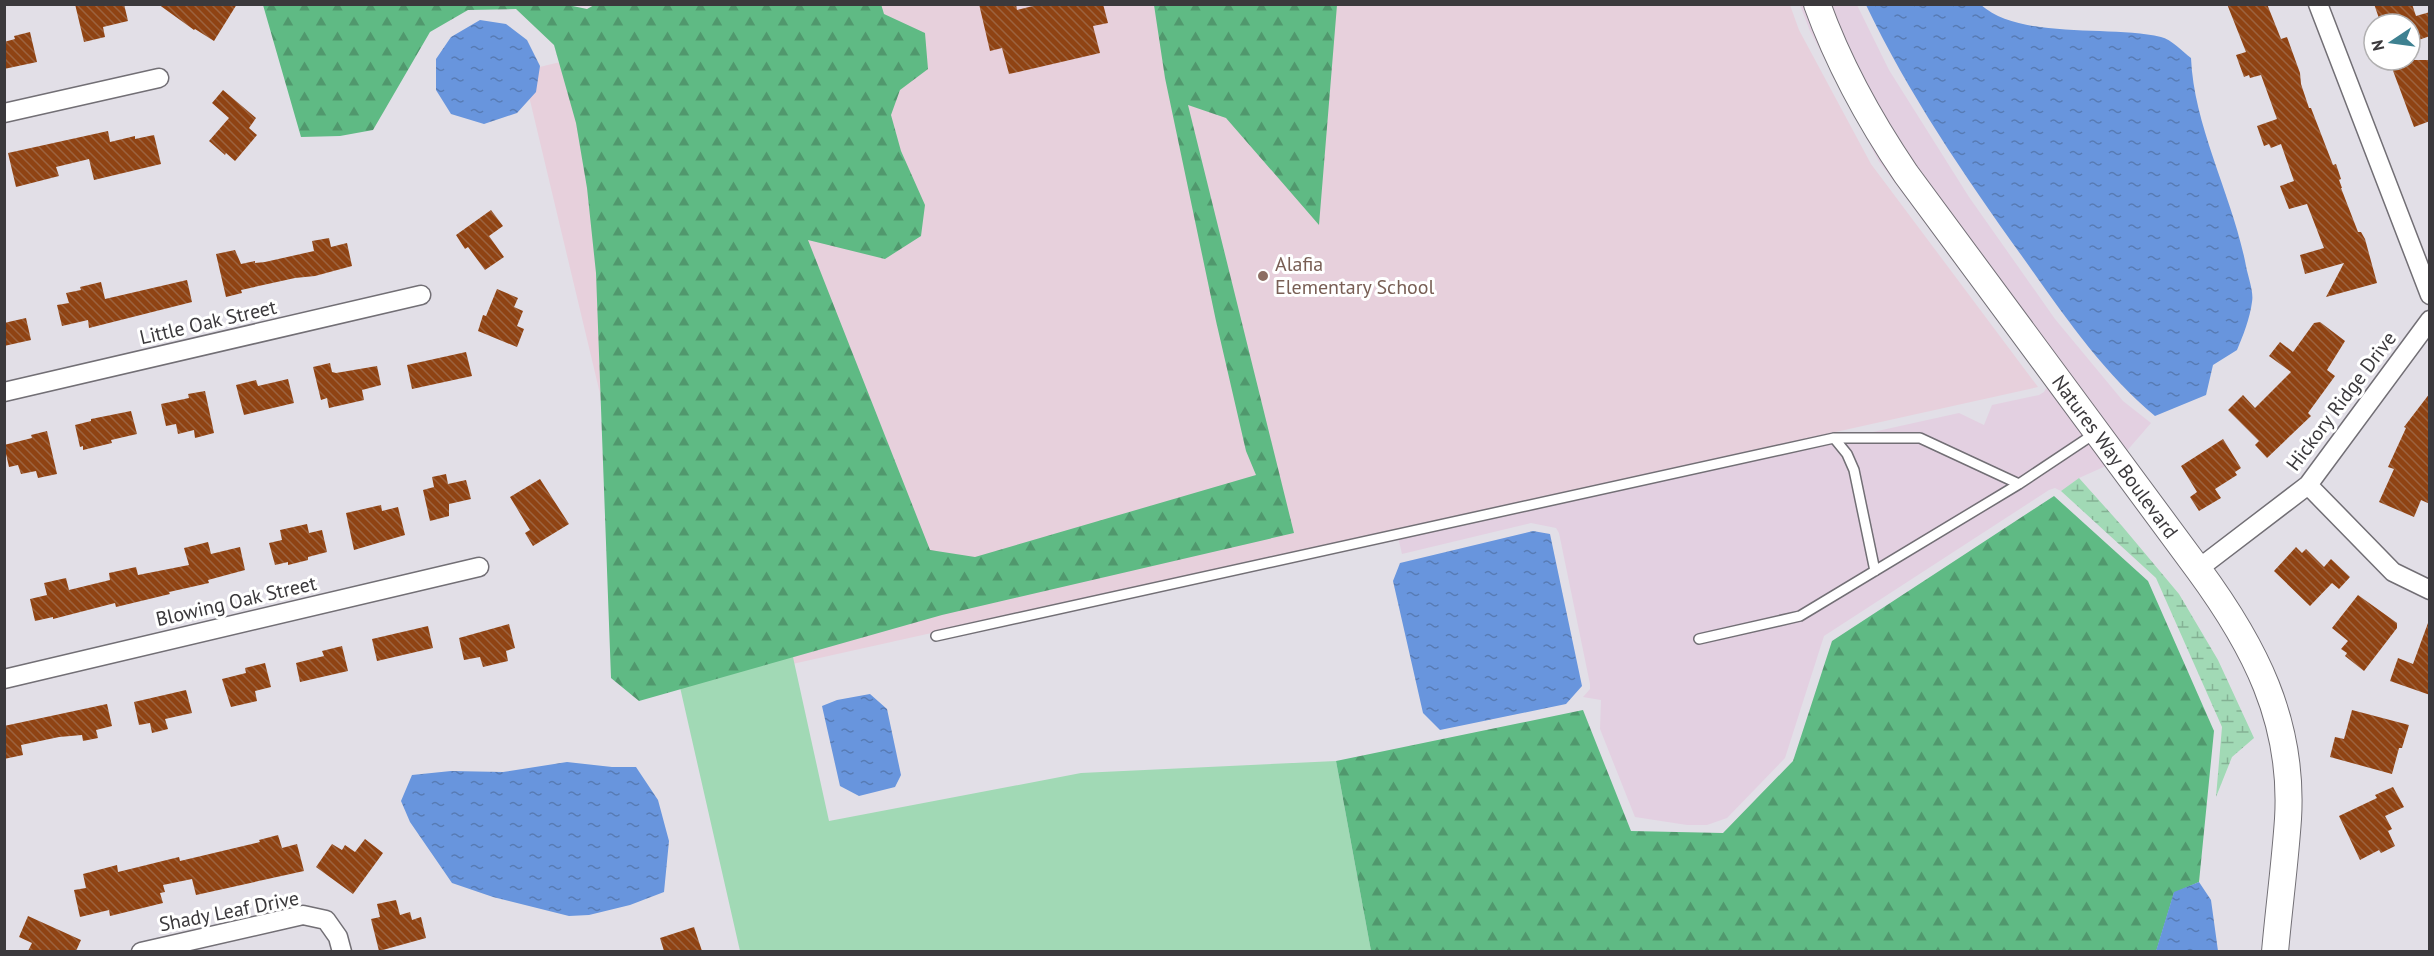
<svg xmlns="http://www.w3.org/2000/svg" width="2434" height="956" font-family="'PT Sans',sans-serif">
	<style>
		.commercial { fill: #e3d0e1 }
		.education { fill: #e7d0dc }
		.grass { fill: #a1d9b5 }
		.forest { fill: url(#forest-firs) }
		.wetland { fill: url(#wetland-marsh) }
		.water { fill: url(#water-ripples) }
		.building { fill: url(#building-back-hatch) }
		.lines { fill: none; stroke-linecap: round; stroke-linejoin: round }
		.lane-casing { stroke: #726f75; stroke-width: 12 }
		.street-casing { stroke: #726f75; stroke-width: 21 }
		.secondary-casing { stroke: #726f75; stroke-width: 28 }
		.lane { stroke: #fff; stroke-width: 9 }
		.street { stroke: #fff; stroke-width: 18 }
		.secondary { stroke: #fff; stroke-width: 26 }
		.education-dot { fill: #8d6e63; stroke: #fff; stroke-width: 2 }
		.labels { text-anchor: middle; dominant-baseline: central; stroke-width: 6; stroke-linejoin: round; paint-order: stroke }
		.education-label { font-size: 20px; fill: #785e54; stroke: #fff; text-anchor: start }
		.street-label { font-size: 20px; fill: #3b393c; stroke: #fff }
	</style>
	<defs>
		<pattern id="forest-firs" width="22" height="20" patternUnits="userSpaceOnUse" patternTransform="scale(1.5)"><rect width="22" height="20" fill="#5fba84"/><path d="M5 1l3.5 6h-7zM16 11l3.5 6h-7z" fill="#50986d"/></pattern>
		<pattern id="wetland-marsh" width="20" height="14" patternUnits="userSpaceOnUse" patternTransform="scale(1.5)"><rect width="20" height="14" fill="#a1d9b5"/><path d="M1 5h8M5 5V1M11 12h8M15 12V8" fill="none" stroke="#84b194"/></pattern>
		<pattern id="water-ripples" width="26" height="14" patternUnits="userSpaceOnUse" patternTransform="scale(1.5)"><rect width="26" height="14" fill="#6895dd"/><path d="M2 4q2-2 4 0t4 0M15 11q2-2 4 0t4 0" fill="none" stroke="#577bb4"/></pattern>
		<pattern id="building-back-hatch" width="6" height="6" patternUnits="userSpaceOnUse" patternTransform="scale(1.5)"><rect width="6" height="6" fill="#8f4313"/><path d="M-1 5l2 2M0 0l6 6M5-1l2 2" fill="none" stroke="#9c633f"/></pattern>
	</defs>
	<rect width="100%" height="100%" fill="#e2dfe7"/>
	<path class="commercial" d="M1800 5H1805L2108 465 2079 478 2061 491 2055 488 2049 490 1824 636 1785 758 1727 818 1707 825H1687L1635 817 1600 729 1601 700 1583 697 1590 689V684L1559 533 1556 528 1531 523 1402 554 1398 537 1959 413 1984 425 1992 405 2039 395 2044 392 2047 387 1878 160 1810 31Z
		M1827 5H1857L1889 70 1969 197 2055 319 2123 401 2151 423 2125 453 1915 169 1882 117Z"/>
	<path class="education" d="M685 5H1790L1799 30 1871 164 2038 387 671 691 523 71 664 37Z"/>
	<path class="grass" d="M791 648 829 821 1081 773 1336 761 1371 951H740L677 674Z"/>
	<path class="forest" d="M563 4 587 9 596 4H881L884 14 925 33 928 69 900 90 891 115 901 151 925 205 921 236 885 259 808 240 930 550 975 557 1256 475 1246 451 1216 321 1165 78 1154 5H1337L1319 225 1226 118 1188 105 1294 533 942 615 639 701 611 678 596 273 587 188 576 123 554 45 516 9 468 10 430 32 373 130 340 136 301 137 263 5Z
		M2054 496 2148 581 2214 731 2199 882 2174 893 2156 952 1371 951 1336 761 1583 710 1631 831 1723 833 1793 761 1832 641Z"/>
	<path class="wetland" d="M2079 478 2122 526 2179 594 2218 660 2254 738 2232 757 2216 797 2222 727 2156 578 2061 491Z"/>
	<path class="water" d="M1866 5H1981C2021 40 2111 25 2161 37 2171 39 2183 52 2191 58 2194 128 2233 197 2246 266 2248 277 2254 292 2252 302 2250 318 2243 336 2237 350L2213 365 2206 395 2155 416C2103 373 2063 314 2024 259 1966 178 1909 95 1866 5Z
		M480 20 506 24 527 40 540 66 536 92 517 113 484 124 451 114 436 90V59L451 37Z
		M1533 531 1550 534 1582 686 1566 704 1440 730 1423 713 1393 581 1400 563Z
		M870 694 887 709 901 775 895 787 859 796 840 786 822 706 837 700Z
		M567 762 612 767H636L658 800 669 841 664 892 630 905 589 915 569 916 493 897 452 883 410 822 401 801 412 775 451 771 503 772Z
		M2199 882 2211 900 2218 951H2156L2174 892Z"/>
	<path class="building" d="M75 4H124L128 21 103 27 105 37 84 42Z
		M158 4H237L214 41 195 29 194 30Z
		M979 4H1016L1017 10 1041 4H1103L1108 23 1093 26 1100 53 1009 74 1002 48 990 51Z
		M2227 4H2267L2281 39 2287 37 2300 73 2301 84 2309 108H2311L2333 165 2336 164 2341 179 2339 180 2342 188H2341L2358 232H2361L2365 239 2377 283 2326 297 2344 263 2305 274 2300 255 2324 248 2307 204 2289 209 2280 186 2294 181 2281 144 2271 148 2269 144 2264 146 2257 126 2277 119 2261 75 2250 78 2249 75 2244 77 2236 55 2246 52Z
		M2374 4H2412L2416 16 2430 12V36L2410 43V24H2381Z
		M30 32 37 62 4 69V42L15 39 14 36Z
		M2389 60H2430V121L2414 127Z
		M223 90 256 118 249 128 257 135 235 161 226 153 225 155 209 141 229 118 212 103Z
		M108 131 110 142 135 136V139L154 135 161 164 94 180 89 159 56 167 59 176 16 187 8 153Z
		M491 210 503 226 489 236 504 257 485 270 468 247 465 249 456 235Z
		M329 238 331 247 347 243 352 266 315 276 295 278 241 290 242 293 226 297 216 254 235 250 241 264 255 261V263L265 262 314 251 312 241Z
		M187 280 192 302 89 328 88 320 62 326 57 305 69 303 66 293 81 290 80 287 101 282 105 299Z
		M497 289 518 298 514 307 523 311 517 326 524 329 517 347 478 331 483 315 486 316Z
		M26 318 31 340 4 346V323Z
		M2320 322 2345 341 2327 370 2335 376 2308 413 2311 416 2267 458 2255 445 2259 441 2228 410 2243 395 2255 408 2291 372 2269 356 2280 342 2293 352 2314 323Z
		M466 352 472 376 412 389 407 365Z
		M330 363 332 372 336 373 377 366 381 385 362 390 364 400 329 408 327 398 321 400 313 367Z
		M288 379 294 403 244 415 236 385 256 380 258 386Z
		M205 391 214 433 195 438 194 430 178 434 176 424 166 426 161 404 189 398 188 394Z
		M2430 393V504L2421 500 2414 517 2379 502 2394 469 2388 467 2406 428 2404 427Z
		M131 411 137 434 111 440 112 443 83 450V446L80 447 75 425 91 421V419Z
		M47 431 57 474 38 478 36 471 21 474 18 465 9 467 4 445 32 438 31 435Z
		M2223 439 2241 468 2235 472 2237 475 2215 489 2221 498 2199 511 2190 497 2197 492 2181 466Z
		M446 474 448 484 466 480 471 499 449 504V516L430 521 423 490 434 487 432 477Z
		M540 479 569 524 533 546 525 533 530 530 510 497Z
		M381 505 382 511 398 507 405 535 354 550 346 513Z
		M307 524 309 533 322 530 327 552 308 557V560L288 565V562L275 565 269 543 282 540 280 530Z
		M208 542 211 554 240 547 245 570 208 580 209 583 169 592 170 594 116 607 115 603 53 619V617L35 621 30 599 47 595 44 583 66 578 69 590 110 580 109 573 136 567 138 575 189 565 184 548Z
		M2296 547 2302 553 2306 549 2324 567 2331 559 2350 577 2339 589 2332 583 2310 606 2274 571Z
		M2358 595 2397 623V628L2364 671 2345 656 2347 653 2341 649 2348 641 2332 628Z
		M2428 623H2430V695L2390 681 2398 658 2413 664Z
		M509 624 515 648 506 651 508 661 483 667 480 657 464 660 459 638Z
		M428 626 433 648 377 661 372 639Z
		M342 646 348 671 300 682 296 663 324 656 322 651Z
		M265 663 271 687 255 691 257 701 231 707 222 679 246 673 245 668Z
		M186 690 192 713 165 719 168 729 152 733 150 723 139 725 134 702Z
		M107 704 112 726 96 730 98 738 83 741 82 735 59 737 21 745 23 755 4 759V726Z
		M2352 710 2409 725 2402 748H2399L2392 774 2330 757 2335 737 2344 739Z
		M2393 787 2404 807 2385 816 2392 829 2388 831 2395 846 2381 853 2379 850 2360 860 2339 816 2377 798 2375 795Z
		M278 835 282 848 297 844 304 871 196 895 192 879 163 885 165 892 160 893 163 903 110 916 109 910 80 917 74 890 86 888 83 874 117 865 118 872 179 857 180 861 260 842 259 840Z
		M365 839 383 853 353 894 316 867 332 844 342 850 345 845 355 852Z
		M396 900 400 915 410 912 412 920 421 917 426 938 379 951 371 919 380 917 377 904Z
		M28 916 81 940 76 951H28L32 943 19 937Z
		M694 927 702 951H664L660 938Z"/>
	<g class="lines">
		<defs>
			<path id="lane" d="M1834 438 1847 454 1854 470 1875 571
				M936 636 1834 438H1920L2019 484
				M1699 639 1800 616 2019 484 2094 434"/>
			<path id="street" d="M2318 4 2430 295
				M4 113 159 78
				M4 392 421 295
				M2308 485 2393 572 2430 590
				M2198 569 2308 485 2430 320
				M4 679 479 567
				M141 952 303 915 326 920 338 937 342 952"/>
			<g id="secondary">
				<path id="s1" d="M1817 4C1839 65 1870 121 1906 174L2198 569C2254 645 2294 721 2288 819 2285 863 2279 907 2275 952"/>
			</g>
		</defs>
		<use href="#lane" class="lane-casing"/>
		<use href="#street" class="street-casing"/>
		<use href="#secondary" class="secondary-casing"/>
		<use href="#lane" class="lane"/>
		<use href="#street" class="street"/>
		<use href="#secondary" class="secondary"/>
	</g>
	<circle class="education-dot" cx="1263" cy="276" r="6"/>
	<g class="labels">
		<g class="education-label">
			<text x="1275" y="264">Alafia<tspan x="1275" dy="23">Elementary School</tspan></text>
		</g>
		<g class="street-label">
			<text transform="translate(208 322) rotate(-13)">Little Oak Street</text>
			<text transform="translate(2341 401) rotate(-53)">Hickory Ridge Drive</text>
			<text stroke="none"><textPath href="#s1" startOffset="544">Natures Way Boulevard</textPath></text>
			<text transform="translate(236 601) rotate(-13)">Blowing Oak Street</text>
			<text transform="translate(229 911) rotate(-11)">Shady Leaf Drive</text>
		</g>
	</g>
	<rect width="2434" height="956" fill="none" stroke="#3b393c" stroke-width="12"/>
	<g transform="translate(2392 42) rotate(257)"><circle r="28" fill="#ffffff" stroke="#b1b0b1" stroke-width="1.5"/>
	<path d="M0-4.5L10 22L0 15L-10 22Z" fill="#3e8191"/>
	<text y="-9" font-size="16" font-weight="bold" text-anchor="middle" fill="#3b393c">N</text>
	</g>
</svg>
